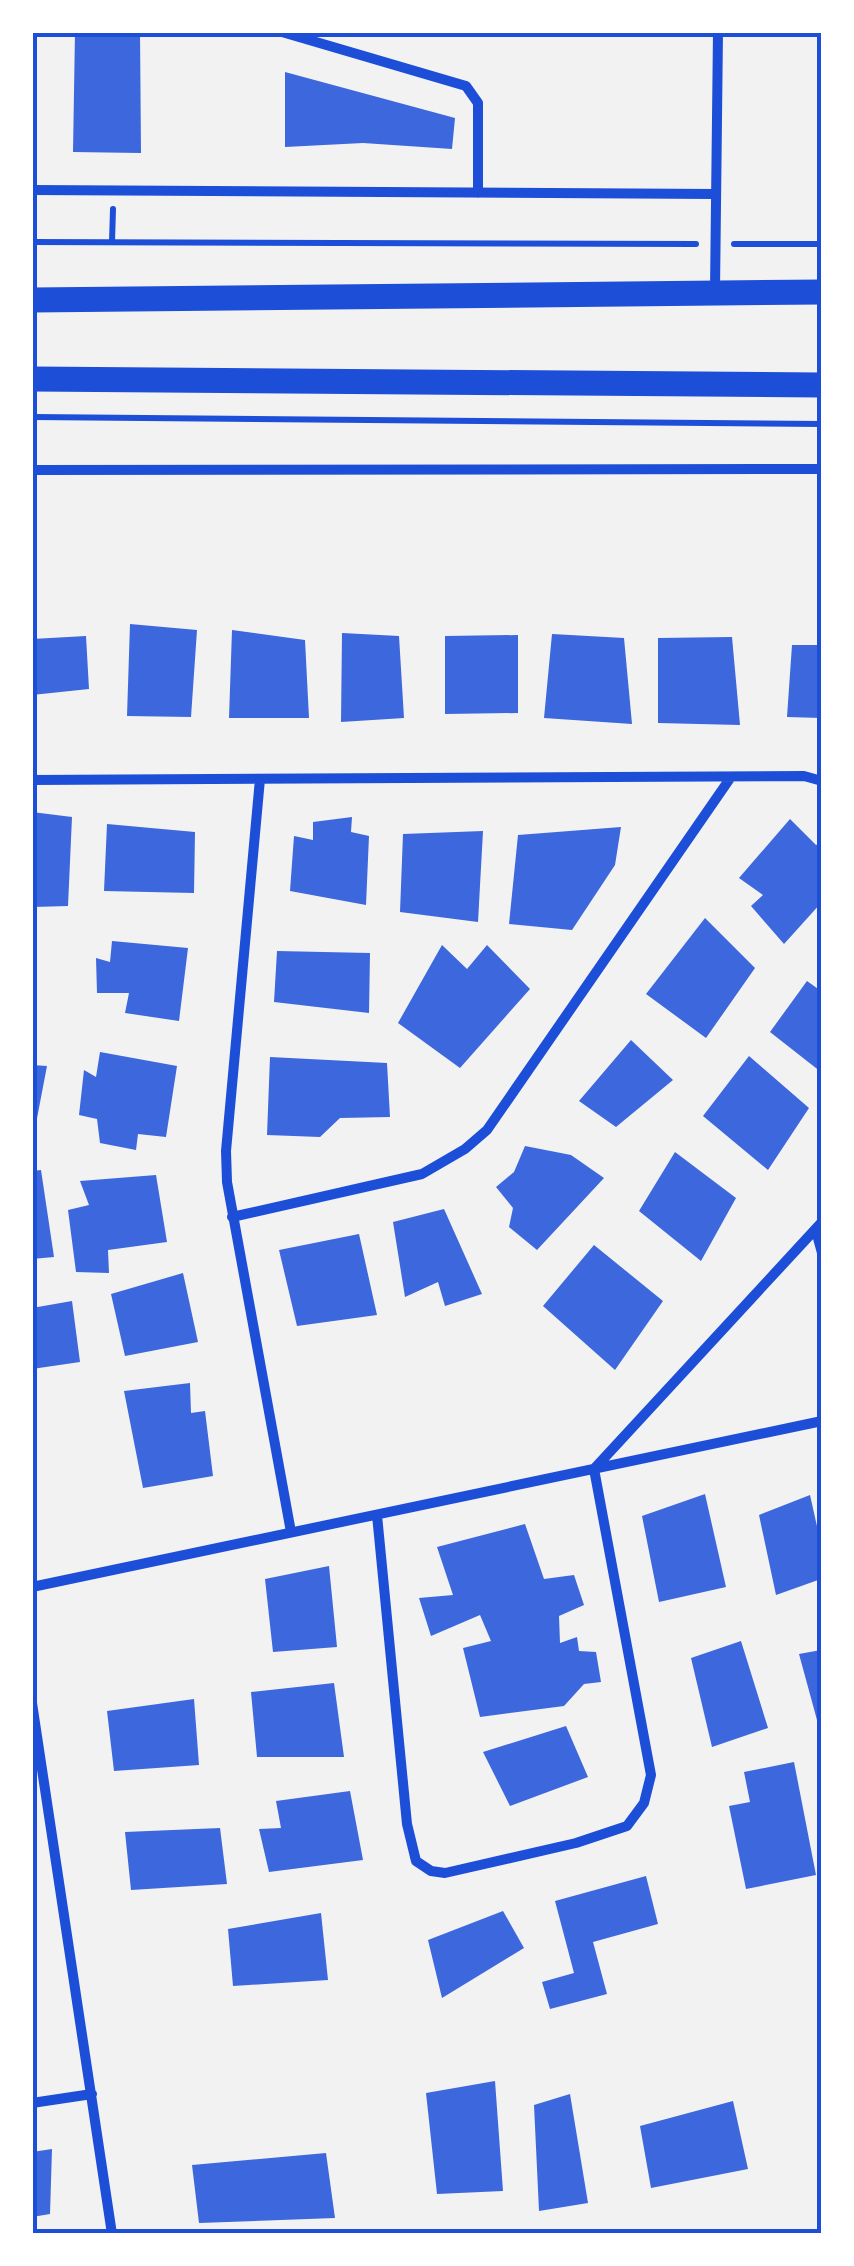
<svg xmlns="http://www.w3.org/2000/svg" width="854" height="2266" font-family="'Noto Sans',sans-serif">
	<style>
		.building { fill: #3d67dc }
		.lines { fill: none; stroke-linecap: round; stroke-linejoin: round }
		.path { stroke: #1d4ed8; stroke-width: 6 }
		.minor { stroke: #1d4ed8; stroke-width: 10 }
		.primary { stroke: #1d4ed8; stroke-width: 25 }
		.neatline { fill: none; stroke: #1d4ed8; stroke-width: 4 }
	</style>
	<rect width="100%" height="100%" fill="#f2f2f2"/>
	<path class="building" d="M75 32H140L141 153 73 152Z
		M285 72 455 118 452 149 363 143 285 147Z
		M130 624 197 630 191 717 127 716Z
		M232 630 305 640 309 718H229Z
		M342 633 399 636 404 718 341 722Z
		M552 634 624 638 632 724 544 718Z
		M518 635V713L445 714V636Z
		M86 636 89 689 32 695V639Z
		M732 637 740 725 658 723V638Z
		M792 645H821V718L787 717Z
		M32 812 72 817 68 906 33 907Z
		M352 817 351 832 369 836 366 905 290 891 294 836 313 840V822Z
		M790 819 816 845 821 843V903L784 944 751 906 763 895 739 878Z
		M107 824 195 832 194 893 104 891Z
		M621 827 615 865 572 930 509 924 518 835Z
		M483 831 478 922 400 912 403 834Z
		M705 918 755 968 706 1038 646 994Z
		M112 941 188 948 179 1021 125 1013 129 993H97L96 958 110 962Z
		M442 945 467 969 487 945 530 989 460 1068 398 1023Z
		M277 951 370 953 369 1013 274 1002Z
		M807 981 821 991V1072L770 1032Z
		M631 1040 673 1080 616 1127 579 1101Z
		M100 1052 177 1066 166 1137 138 1134 136 1150 100 1143 97 1119 79 1115 84 1070 96 1077Z
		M749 1056 809 1108 768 1170 703 1116Z
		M270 1057 387 1063 390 1117 340 1118 320 1137 267 1135Z
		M32 1065 47 1066 34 1134H32Z
		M525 1146 571 1155 604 1178 537 1250 509 1227 513 1208 496 1187 514 1172Z
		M675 1152 736 1198 701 1261 639 1211Z
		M41 1170 54 1257 32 1259V1171Z
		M156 1175 167 1242 108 1250 109 1273 76 1272 68 1210 89 1205 80 1181Z
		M444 1209 482 1294 445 1306 438 1282 405 1297 393 1222Z
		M359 1234 377 1315 297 1326 279 1250Z
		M594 1245 663 1301 615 1370 543 1306Z
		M183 1273 198 1342 125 1356 111 1294Z
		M72 1301 80 1362 32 1369V1308Z
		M190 1383 191 1413 205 1411 213 1476 143 1488 124 1391Z
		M705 1494 726 1587 659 1602 642 1516Z
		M810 1495 821 1544V1579L776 1595 759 1515Z
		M525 1524 544 1579 574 1575 584 1605 559 1616 560 1643 577 1637 579 1651 596 1652 601 1682 584 1684 564 1706 480 1717 463 1648 491 1641 480 1615 431 1636 419 1598 453 1595 437 1547Z
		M329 1566 337 1647 273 1652 265 1579Z
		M741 1641 768 1728 712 1747 691 1658Z
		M821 1650V1730L820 1731 799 1654Z
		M334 1683 344 1757H257L251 1692Z
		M194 1699 199 1765 114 1771 107 1711Z
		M566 1726 588 1777 510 1806 483 1752Z
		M794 1762 816 1875 746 1889 729 1806 750 1802 744 1772Z
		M350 1791 363 1860 269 1872 259 1829 281 1828 276 1801Z
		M220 1828 227 1884 131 1890 125 1832Z
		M646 1876 658 1924 593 1942 607 1994 550 2009 542 1982 574 1973 555 1901Z
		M503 1911 524 1948 442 1998 428 1940Z
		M321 1913 328 1980 233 1986 228 1929Z
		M495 2081 503 2191 437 2194 426 2093Z
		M570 2094 588 2203 539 2211 534 2105Z
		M733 2101 748 2169 651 2188 640 2126Z
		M52 2149 50 2214 32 2217V2152Z
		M326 2153 335 2218 199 2223 192 2165Z"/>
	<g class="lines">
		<path class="path" d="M32 242 696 244
			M112 242 113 209
			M734 244H822
			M32 417 822 424"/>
		<path class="minor" d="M282 32 466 86 478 103V193
			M32 190 715 194
			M715 291 718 32
			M32 470 822 469
			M260 779 226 1151 227 1182 291 1532
			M32 780 804 776 822 781
			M232 1217 422 1174 465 1149 487 1130 731 777
			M816 1231 822 1253
			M377 1515 407 1824 416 1861 431 1871 445 1873 576 1843 627 1826 644 1803 651 1775 594 1469 822 1222
			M32 1587 822 1421
			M32 1703 112 2234
			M32 2103 92 2094"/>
		<path class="primary" d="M32 300 822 292
			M32 379 822 385"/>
	</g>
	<rect width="854" height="2266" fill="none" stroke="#ffffff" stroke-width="70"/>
	<rect x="35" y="35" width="784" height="2196" class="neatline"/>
</svg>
